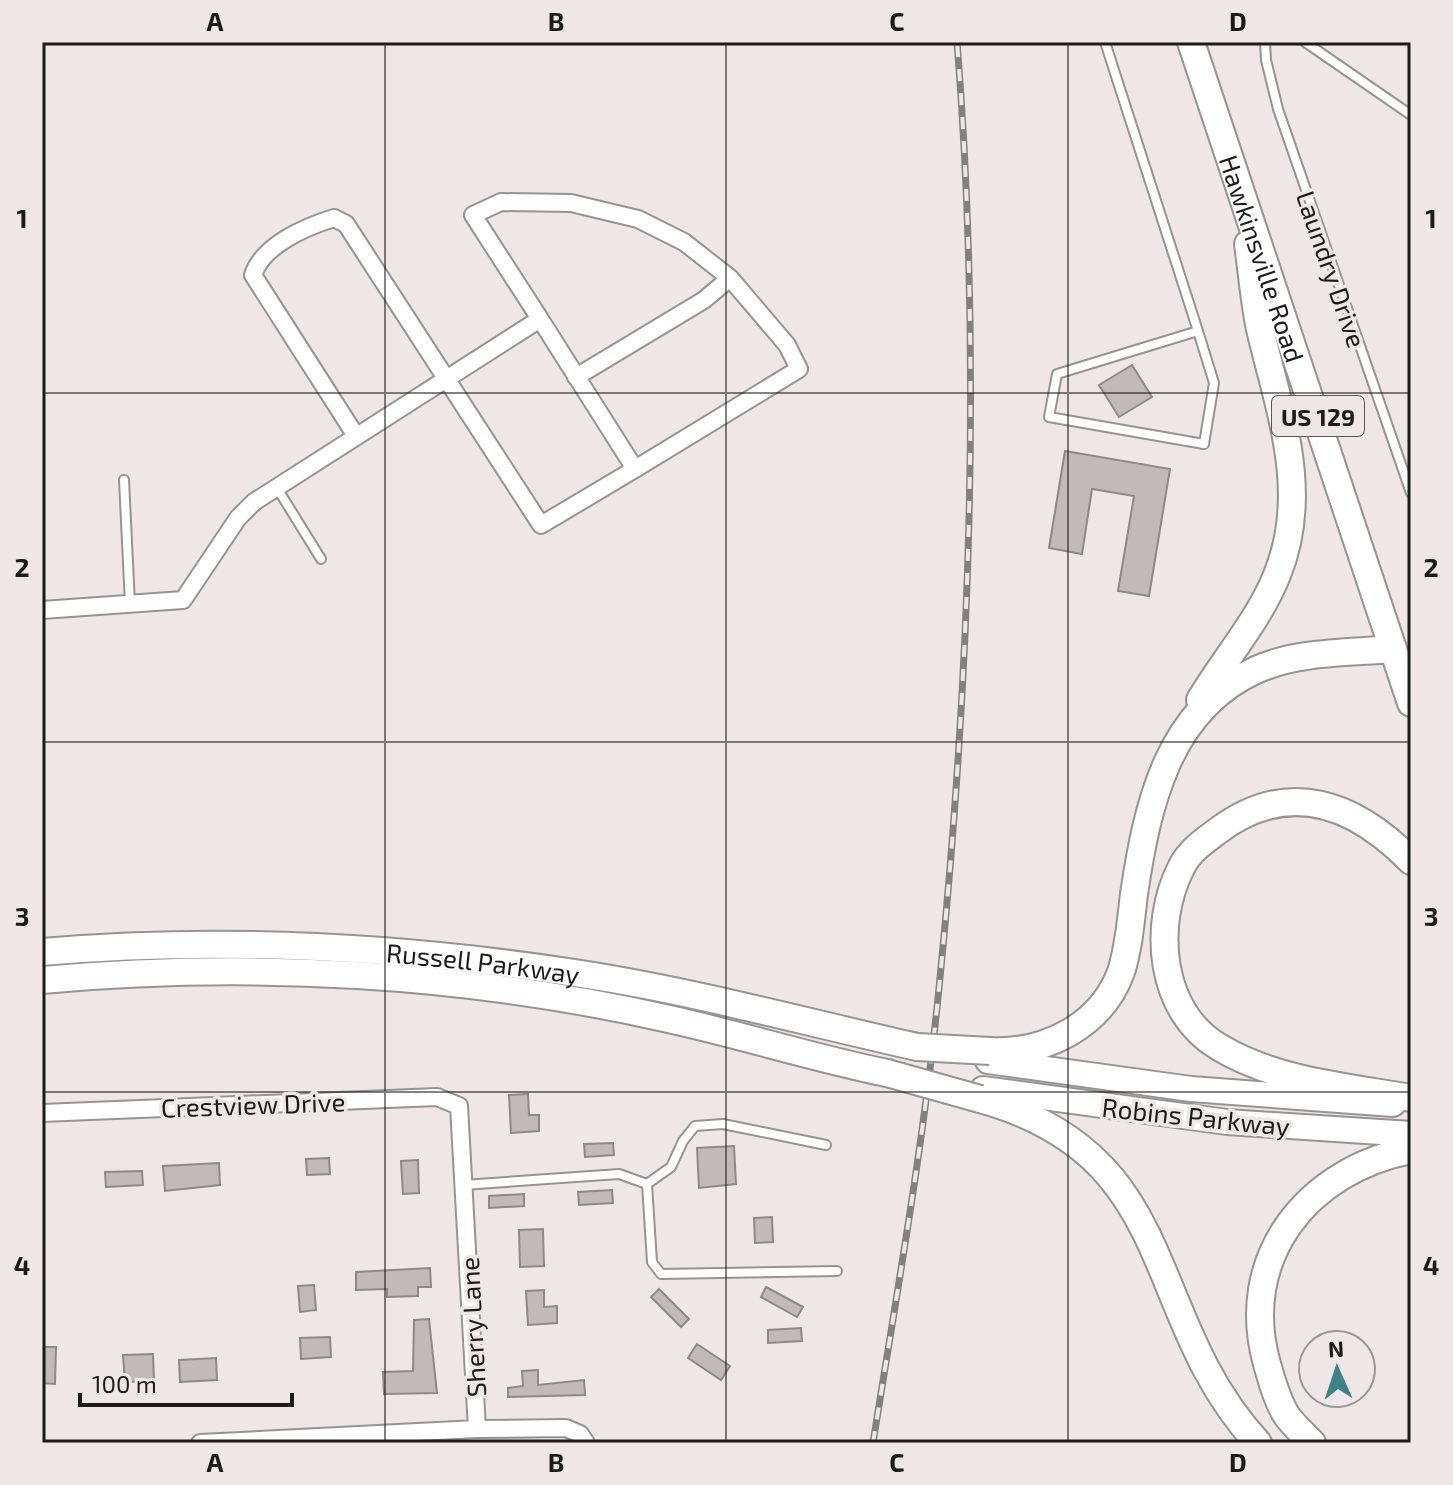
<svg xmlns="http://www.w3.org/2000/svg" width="1453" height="1485" font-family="'Exo 2',sans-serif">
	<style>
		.building { fill: #c2baba; stroke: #8f8888; stroke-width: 2 }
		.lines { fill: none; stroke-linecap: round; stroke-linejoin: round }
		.lane-casing { stroke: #999292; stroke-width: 12 }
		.street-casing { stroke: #999292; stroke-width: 20 }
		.secondary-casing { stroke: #999292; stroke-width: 28 }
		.primary-casing { stroke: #999292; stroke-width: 30 }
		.lane { stroke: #fff; stroke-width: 8 }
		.street { stroke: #fff; stroke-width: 16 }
		.secondary { stroke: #fff; stroke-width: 24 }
		.primary { stroke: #fff; stroke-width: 26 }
		.rail-casing { stroke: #858080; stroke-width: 7 }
		.rail { stroke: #efe7e7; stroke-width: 4; stroke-dasharray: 12; stroke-linecap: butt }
		.primary-bridge-casing { stroke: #999292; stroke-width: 30; stroke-linecap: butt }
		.primary-bridge { stroke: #fff; stroke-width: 26 }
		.grid { fill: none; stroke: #1d1a1a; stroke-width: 2; stroke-opacity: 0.55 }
		.labels { text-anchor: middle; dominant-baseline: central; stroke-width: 7; stroke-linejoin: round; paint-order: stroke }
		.shield { fill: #efe7e7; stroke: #5c5858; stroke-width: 2 }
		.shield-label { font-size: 24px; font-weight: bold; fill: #1d1a1a }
		.street-label { font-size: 26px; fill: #1d1a1a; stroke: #efe7e7 }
		.neatline { fill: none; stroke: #1d1a1a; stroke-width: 3 }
		.grid-label { font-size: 26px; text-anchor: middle; font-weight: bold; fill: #1d1a1a }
	</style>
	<rect width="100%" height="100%" fill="#efe7e7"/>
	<path class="building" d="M1132 365 1152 397 1119 417 1099 385Z
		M1065 451 1170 469 1149 596 1118 591 1134 496 1092 489 1082 554 1049 548Z
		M528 1094 529 1115H539V1131L511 1133 509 1095Z
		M613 1143 614 1155 585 1157 584 1144Z
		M734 1146 736 1184 699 1188 697 1148Z
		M329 1158 330 1174 307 1175 306 1159Z
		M418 1160 419 1193 403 1194 401 1161Z
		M219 1163 220 1185 165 1191 163 1166Z
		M142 1171 143 1185 106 1187 105 1172Z
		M612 1190 613 1203 579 1205 578 1192Z
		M524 1194V1206L489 1208V1196Z
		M772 1217 773 1242 755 1243 754 1218Z
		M543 1229 544 1266 520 1267 519 1230Z
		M430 1268 431 1287H418V1296L387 1297V1289L356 1290V1272Z
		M314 1285 316 1310 300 1312 298 1286Z
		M766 1287 803 1307 797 1317 761 1297Z
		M659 1289 689 1319 681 1327 651 1297Z
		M544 1290V1307L557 1306V1323L528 1325 526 1291Z
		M429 1319 437 1393 384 1394 383 1372 413 1371 414 1320Z
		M801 1328 802 1341 768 1343V1330Z
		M330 1337 331 1357 301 1359 300 1338Z
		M697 1344 730 1366 721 1380 688 1358Z
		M42 1347H56L55 1384 42 1383Z
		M153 1354 154 1381 125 1382 123 1355Z
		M216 1358 217 1380 180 1382 179 1360Z
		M538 1370V1385L584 1380 585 1395 508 1397V1388L523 1386 522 1371Z"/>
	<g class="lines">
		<defs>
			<path id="lane" d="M1105 42 1198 331
				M1265 42 1266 60 1278 109 1411 493
				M1305 42 1411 115
				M1198 331 1214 383 1204 444 1049 417 1057 374Z
				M124 480 130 604
				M277 488 321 559
				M647 1184 652 1262 661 1274 837 1271
				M463 1185 619 1174 647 1184 671 1167 683 1141 695 1126 723 1124 826 1145"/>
			<path id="street" d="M576 377 704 300 730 278
				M356 436 253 275C263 245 305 227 334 218L346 224 541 525 635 469
				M42 610 183 600 238 518 254 502 540 319 635 469 799 369 787 345 730 278 684 242 638 219 571 203 501 202 473 215 540 319
				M42 1113 437 1097 459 1106 477 1429
				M200 1443 477 1429 566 1428 580 1434 586 1443"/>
			<path id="secondary" d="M988 1061 1191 1089 1393 1104
				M983 1089 1227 1122 1411 1134"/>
			<g id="primary">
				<path id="s1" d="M1191 42 1411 703"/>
				<path d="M1200 700C1225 658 1259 620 1277 575 1311 492 1279 410 1260 329 1254 301 1252 272 1248 244"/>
				<path d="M1411 861C1355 804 1289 778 1219 830 1204 841 1189 851 1181 868 1152 925 1159 1012 1219 1047 1275 1081 1348 1087 1411 1098"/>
				<path id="s2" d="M42 952C217 937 394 946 568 972 685 989 801 1021 917 1047"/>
				<path d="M42 980C250 961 466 973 669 1019 742 1035 813 1058 887 1073"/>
				<path d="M990 1051C1045 1054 1101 1026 1121 972 1129 947 1131 919 1134 894 1147 807 1167 710 1256 670 1297 651 1349 653 1393 649"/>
				<path d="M980 1099C1184 1155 1140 1315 1258 1443"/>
				<path d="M1312 1443C1304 1434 1294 1426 1287 1416 1277 1401 1272 1381 1267 1364 1237 1258 1307 1170 1411 1150"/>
			</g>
		</defs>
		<use href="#lane" class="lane-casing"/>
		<use href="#street" class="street-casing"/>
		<use href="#secondary" class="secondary-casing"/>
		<use href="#primary" class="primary-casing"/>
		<use href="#lane" class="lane"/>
		<use href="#street" class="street"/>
		<use href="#secondary" class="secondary"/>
		<use href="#primary" class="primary"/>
		<defs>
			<path id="rail" d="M873 1443C897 1292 924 1141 939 988 970 679 982 352 957 42"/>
		</defs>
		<use href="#rail" class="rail-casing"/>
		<use href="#rail" class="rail"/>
		<defs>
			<path id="primary-bridge" d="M917 1047 990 1051
				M887 1073 980 1099"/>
		</defs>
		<use href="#primary-bridge" class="primary-bridge-casing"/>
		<use href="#primary-bridge" class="primary-bridge"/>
	</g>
	<path class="grid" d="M385 42V1443M726 42V1443M1068 42V1443M42 393H1411M42 742H1411M42 1092H1411"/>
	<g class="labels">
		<rect class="shield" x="1272" y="396" width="92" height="40" rx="6"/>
		<g class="shield-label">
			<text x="1318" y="416">US 129</text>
		</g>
		<g class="street-label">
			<text stroke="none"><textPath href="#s1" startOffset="228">Hawkinsville Road</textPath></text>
			<text transform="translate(1332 269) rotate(71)">Laundry Drive</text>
			<text stroke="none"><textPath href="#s2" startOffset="442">Russell Parkway</textPath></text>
			<text transform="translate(253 1104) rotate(-2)">Crestview Drive</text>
			<text transform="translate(1196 1116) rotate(6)">Robins Parkway</text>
			<text transform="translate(472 1327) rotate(-93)">Sherry Lane</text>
		</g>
	</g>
	<rect width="1453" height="1485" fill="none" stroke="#efe7e7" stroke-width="88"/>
	<g transform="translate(1337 1369) rotate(357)"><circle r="38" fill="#efe7e7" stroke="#9b9595" stroke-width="2"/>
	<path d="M0-6L14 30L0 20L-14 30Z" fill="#3b8386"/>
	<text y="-12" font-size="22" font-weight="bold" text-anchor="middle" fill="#1d1a1a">N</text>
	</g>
	<path d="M80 1393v12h212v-12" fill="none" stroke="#1d1a1a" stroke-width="4"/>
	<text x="92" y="1393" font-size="24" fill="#1d1a1a" stroke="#efe7e7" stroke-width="6" paint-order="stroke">100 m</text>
	<rect x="44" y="44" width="1365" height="1397" class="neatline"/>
	<g class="grid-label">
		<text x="215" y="31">A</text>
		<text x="556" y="31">B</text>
		<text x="897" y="31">C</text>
		<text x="1238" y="31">D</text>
		<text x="22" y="228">1</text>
		<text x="1431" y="228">1</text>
		<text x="22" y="577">2</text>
		<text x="1431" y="577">2</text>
		<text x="22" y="926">3</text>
		<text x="1431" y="926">3</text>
		<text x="22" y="1275">4</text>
		<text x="1431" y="1275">4</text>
		<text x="215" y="1472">A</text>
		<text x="556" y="1472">B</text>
		<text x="897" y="1472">C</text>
		<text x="1238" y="1472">D</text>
	</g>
</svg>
